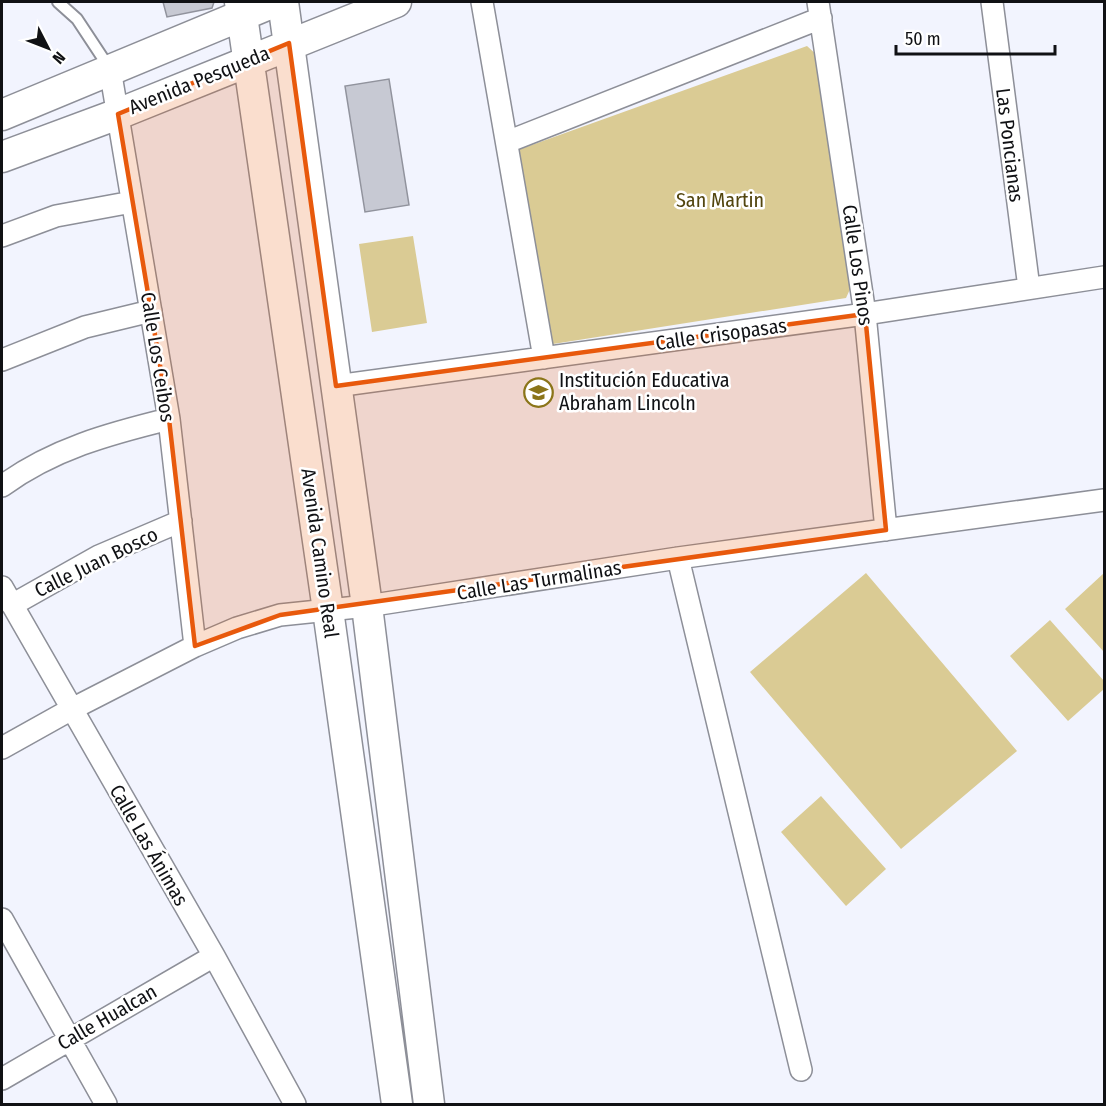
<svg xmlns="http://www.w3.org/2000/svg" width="1106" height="1106" font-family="'Fira Sans Condensed',sans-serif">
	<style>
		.green { fill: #dacb94 }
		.building { fill: #c7c9d3; stroke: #91939d; stroke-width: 1.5 }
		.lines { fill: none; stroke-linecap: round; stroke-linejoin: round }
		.lane-casing { stroke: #8d8f98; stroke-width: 14 }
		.street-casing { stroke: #8d8f98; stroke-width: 24 }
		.secondary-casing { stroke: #8d8f98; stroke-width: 33 }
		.lane { stroke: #fff; stroke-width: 10 }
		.street { stroke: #fff; stroke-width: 21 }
		.secondary { stroke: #fff; stroke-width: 30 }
		.marked { fill: #e8590c; fill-opacity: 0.2; stroke: #e8590c; stroke-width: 4.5; stroke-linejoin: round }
		.labels { text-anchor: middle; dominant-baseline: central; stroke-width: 5; stroke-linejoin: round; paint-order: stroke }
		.street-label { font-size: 20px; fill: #101114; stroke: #fff }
		.park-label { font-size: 20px; fill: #52450f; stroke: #fff }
		.poi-label { font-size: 20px; fill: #101114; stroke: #fff; text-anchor: start }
	</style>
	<rect width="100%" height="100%" fill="#f2f4fe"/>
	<path class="green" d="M807 46 818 56 851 287 846 298 553 344 515 151Z
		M413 236 427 323 372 332 359 244Z
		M866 573 1017 751 901 849 750 672Z
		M1104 573V652L1065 609Z
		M1050 620 1104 681V689L1068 721 1010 656Z
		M821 796 886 869 846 906 781 832Z"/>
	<path class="building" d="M163 2H214L212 8 167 17Z
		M389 79 409 205 365 212 345 86Z"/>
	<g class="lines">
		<defs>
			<path id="lane" d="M58 2 77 19 110 69"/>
			<path id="street" d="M482 2 544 358
				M818 2 865 314 886 530
				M992 2 1029 288
				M110 69 169 419 195 646
				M507 142 821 18
				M2 236 56 216 132 202
				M2 360 85 327 151 311
				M336 386 865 314 1104 277
				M2 486C53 449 108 434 169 419
				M678 558 801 1070
				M2 587 214 956 295 1104
				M12 605 99 556 181 521
				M2 748 70 710 195 646 237 628 280 615 367 606 678 558 1104 500
				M2 919 106 1104
				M2 1079 214 956"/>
			<path id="secondary" d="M240 2 328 610 397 1104
				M283 2 367 606 429 1104
				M2 115 274 2
				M2 157 118 114 396 2"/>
		</defs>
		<use href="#lane" class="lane-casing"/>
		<use href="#street" class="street-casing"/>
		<use href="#secondary" class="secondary-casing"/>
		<use href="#lane" class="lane"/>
		<use href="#street" class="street"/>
		<use href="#secondary" class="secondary"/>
	</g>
	<path class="marked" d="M289 43 336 386 865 314 886 530 280 615 195 646 169 419 118 114Z"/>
	<defs>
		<symbol id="school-ring" viewBox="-11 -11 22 22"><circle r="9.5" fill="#fff" stroke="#8b7519" stroke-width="1.5"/><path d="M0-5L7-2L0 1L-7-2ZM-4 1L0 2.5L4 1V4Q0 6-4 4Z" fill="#8b7519"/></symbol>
	</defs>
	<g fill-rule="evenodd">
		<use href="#school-ring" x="522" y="376" width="33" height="33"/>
	</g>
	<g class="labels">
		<g class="street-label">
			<text transform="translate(199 80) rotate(-22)">Avenida Pesqueda</text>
			<text transform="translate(1010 145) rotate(83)">Las Poncianas</text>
			<text transform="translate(858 265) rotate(82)">Calle Los Pinos</text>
			<text transform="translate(721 334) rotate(-8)">Calle Crisopasas</text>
			<text transform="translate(158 357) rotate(81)">Calle Los Ceibos</text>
			<text transform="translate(320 553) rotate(82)">Avenida Camino Real</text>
			<text transform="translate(96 562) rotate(-26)">Calle Juan Bosco</text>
			<text transform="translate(539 580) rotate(-9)">Calle Las Turmalinas</text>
			<text transform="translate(149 845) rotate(60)">Calle Las Ánimas</text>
			<text transform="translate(107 1017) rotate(-30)">Calle Hualcan</text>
		</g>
		<g class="park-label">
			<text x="720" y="200">San Martin</text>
		</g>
		<g class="poi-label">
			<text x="559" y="380">Institución Educativa<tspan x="559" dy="23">Abraham Lincoln</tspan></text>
		</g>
	</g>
	<rect width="1106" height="1106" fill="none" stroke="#101114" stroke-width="6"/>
	<g transform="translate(48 48) rotate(132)" stroke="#ffffff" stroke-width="4.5" paint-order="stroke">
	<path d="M0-4.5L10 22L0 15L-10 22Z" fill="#101114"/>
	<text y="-9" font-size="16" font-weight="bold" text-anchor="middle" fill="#101114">N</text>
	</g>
	<path d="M896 45v9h159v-9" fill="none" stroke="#101114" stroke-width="3"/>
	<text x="905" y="45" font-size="18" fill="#101114" stroke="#ffffff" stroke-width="4.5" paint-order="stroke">50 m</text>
</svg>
